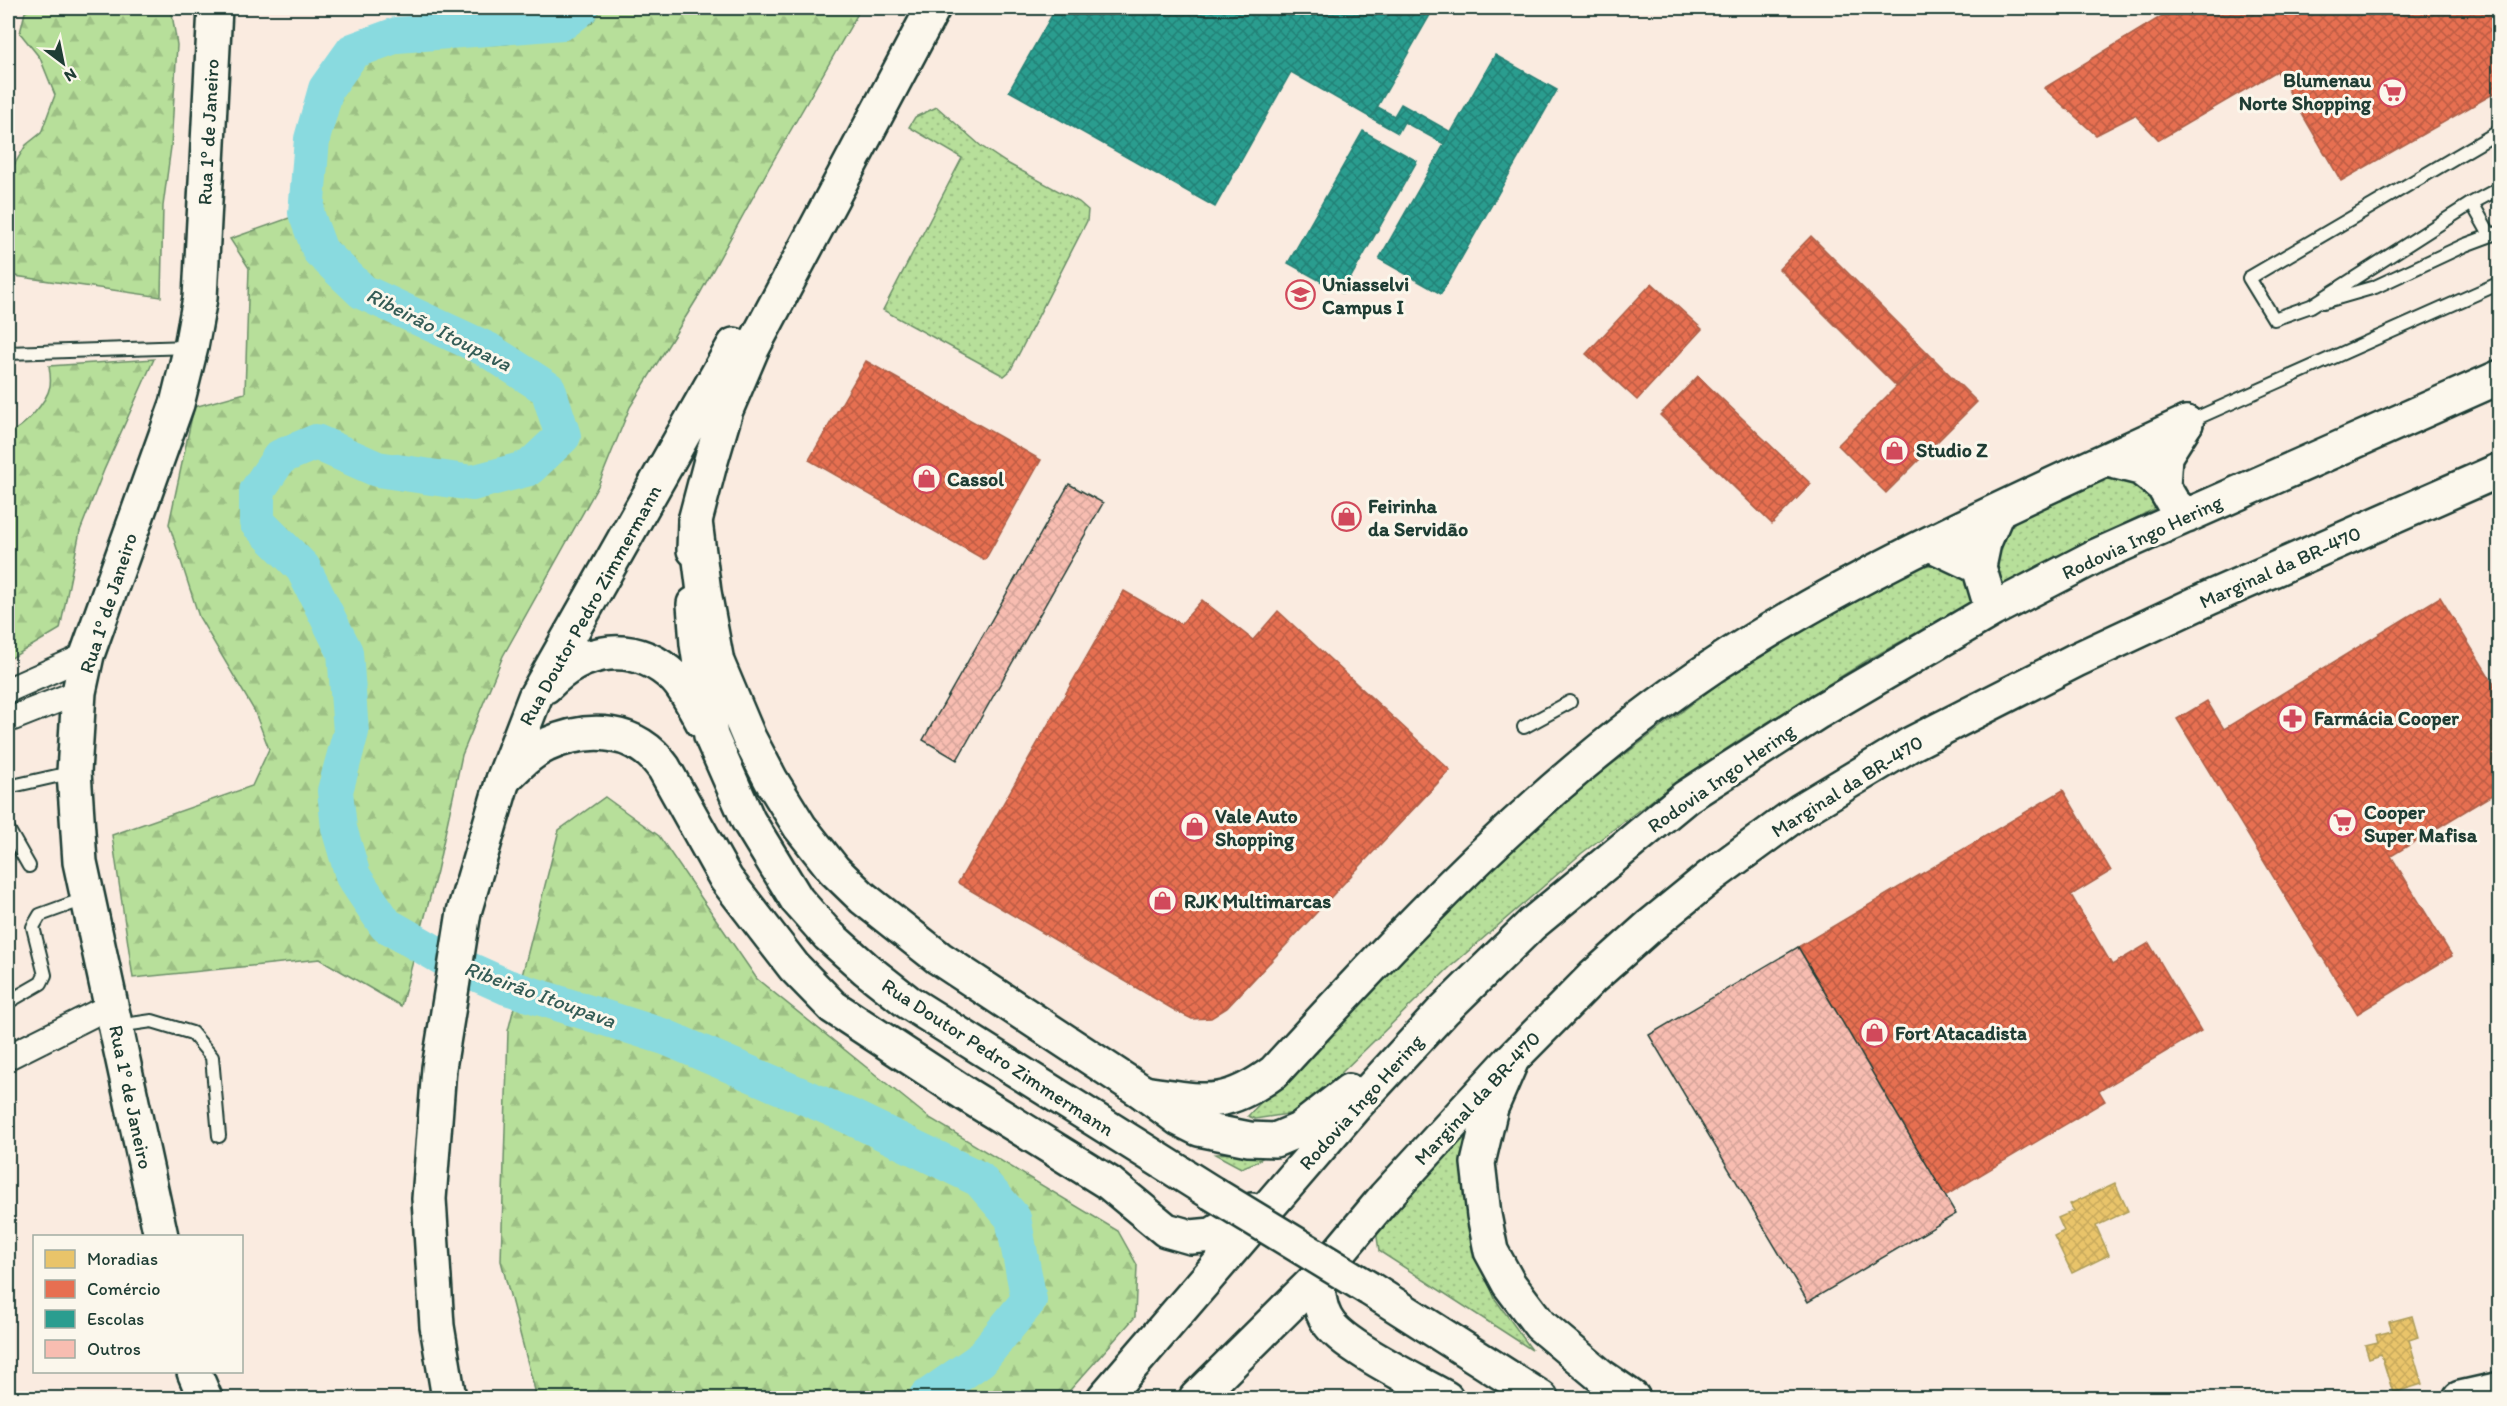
<svg xmlns="http://www.w3.org/2000/svg" width="2507" height="1406" font-family="Itim,sans-serif">
	<style>
		.grass { fill: url(#grass-dots); stroke: #6b8e67; stroke-width: 1.5 }
		.forest { fill: url(#forest-firs); stroke: #6b8e67; stroke-width: 1.5 }
		.homes { fill: url(#homes-cross-hatch); stroke: #ac9c5a; stroke-width: 1.5 }
		.shops { fill: url(#shops-cross-hatch); stroke: #ab6048; stroke-width: 1.5 }
		.schools { fill: url(#schools-cross-hatch); stroke: #278074; stroke-width: 1.5 }
		.lines { fill: none; stroke-linecap: round; stroke-linejoin: round }
		.river { stroke: #89dadf; stroke-width: 36 }
		.building { fill: url(#building-cross-hatch); stroke: #1f3d34; stroke-width: 1.5 }
		.lane-casing { stroke: #1f3d34; stroke-width: 16 }
		.street-casing { stroke: #1f3d34; stroke-width: 28 }
		.secondary-casing { stroke: #1f3d34; stroke-width: 38 }
		.primary-casing { stroke: #1f3d34; stroke-width: 38 }
		.highway-casing { stroke: #1f3d34; stroke-width: 38 }
		.lane { stroke: #fbf7ec; stroke-width: 12 }
		.street { stroke: #fbf7ec; stroke-width: 24 }
		.secondary { stroke: #fbf7ec; stroke-width: 33 }
		.primary { stroke: #fbf7ec; stroke-width: 33 }
		.highway { stroke: #fbf7ec; stroke-width: 33 }
		.primary-bridge-casing { stroke: #1f3d34; stroke-width: 38; stroke-linecap: butt }
		.primary-bridge { stroke: #fbf7ec; stroke-width: 33 }
		.labels { text-anchor: middle; dominant-baseline: central; stroke-width: 6; stroke-linejoin: round; paint-order: stroke }
		.poi-label { font-size: 20px; font-weight: bold; fill: #1f3d34; stroke: #fbf7ec; text-anchor: start }
		.street-label { font-size: 20px; fill: #1f3d34; stroke: #fbf7ec }
		.water-label { font-size: 21px; font-style: italic; fill: #345c56; stroke: #fbf7ec }
	</style>
	<defs>
		<pattern id="grass-dots" width="8" height="8" patternUnits="userSpaceOnUse" patternTransform="scale(1.5)"><rect width="8" height="8" fill="#b7df9a"/><path d="M2 2h.1M6 6h.1" fill="none" stroke="#9dc085" stroke-width="1.8" stroke-linecap="round"/></pattern>
		<pattern id="forest-firs" width="22" height="20" patternUnits="userSpaceOnUse" patternTransform="scale(1.5)"><rect width="22" height="20" fill="#b7df9a"/><path d="M5 1l3.5 6h-7zM16 11l3.5 6h-7z" fill="#9dc085"/></pattern>
		<pattern id="homes-cross-hatch" width="8" height="8" patternUnits="userSpaceOnUse" patternTransform="scale(1.5)"><rect width="8" height="8" fill="#e9c46a"/><path d="M0 0l8 8M0 8l8-8" fill="none" stroke="#c7a95c"/></pattern>
		<pattern id="shops-cross-hatch" width="8" height="8" patternUnits="userSpaceOnUse" patternTransform="scale(1.5)"><rect width="8" height="8" fill="#e76f51"/><path d="M0 0l8 8M0 8l8-8" fill="none" stroke="#bb5c44"/></pattern>
		<pattern id="schools-cross-hatch" width="8" height="8" patternUnits="userSpaceOnUse" patternTransform="scale(1.5)"><rect width="8" height="8" fill="#2a9d8f"/><path d="M0 0l8 8M0 8l8-8" fill="none" stroke="#238176"/></pattern>
		<pattern id="building-cross-hatch" width="8" height="8" patternUnits="userSpaceOnUse" patternTransform="scale(1.5)"><rect width="8" height="8" fill="#f8bdb1"/><path d="M0 0l8 8M0 8l8-8" fill="none" stroke="#d4a399"/></pattern>
	</defs>
	<rect width="100%" height="100%" fill="#faebe0"/>
	<filter id="ink" filterUnits="userSpaceOnUse"><feTurbulence type="fractalNoise" baseFrequency=".0167" numOctaves="2"/><feDisplacementMap in="SourceGraphic" scale="12" xChannelSelector="R" yChannelSelector="G"/><feConvolveMatrix kernelMatrix="1 2 1 2 8 2 1 2 1" color-interpolation-filters="sRGB"/></filter>
	<g filter="url(#ink)">
		<path class="grass" d="M937 107 981 146 1005 162 1079 202 1088 210 1087 221 1010 371 1004 376 883 310 962 158 909 127 915 117Z
			M2113 475 2143 490 2158 507 1998 587C1995 568 2000 535 2015 522 2035 505 2087 486 2113 475Z
			M1947 563 1959 568 1977 599 1866 661 1749 734 1675 783 1582 853 1450 967 1301 1112 1255 1119 1248 1116 1471 882 1583 786 1725 679 1817 621 1904 574 1923 566Z
			M1475 1113 1472 1239 1495 1299 1532 1350 1379 1251 1376 1230Z
			M1253 1152 1268 1154 1256 1162 1241 1168 1215 1154Z"/>
		<path class="forest" d="M34 8H171L177 45 171 147 163 206 161 297 8 275V175L26 145 41 133 55 95 40 58 20 33 25 12Z
			M601 8H861L769 168 698 297 630 407 598 486 503 656 462 755 437 871 401 1006 320 959 133 978 112 835 252 786 269 749 254 710 199 617 169 524 194 407 245 393 249 268 230 239 323 206C305 142 325 71 393 49 400 47 408 43 415 43 447 40 480 48 512 43 538 39 565 30 592 23Z
			M154 359 104 470 80 531 60 629 8 660V433C23 429 47 402 50 386 51 380 50 372 49 366Z
			M605 797 659 836 757 979 928 1117 1118 1231 1137 1265 1135 1317 1063 1398H537L501 1261 508 1031 559 830Z"/>
		<path class="homes" d="M2115 1183 2128 1211 2096 1226 2109 1255 2072 1273 2054 1236 2064 1231 2058 1218 2074 1211 2070 1204Z
			M2412 1316 2418 1337 2409 1340 2422 1384 2393 1393 2381 1354 2369 1358 2365 1345 2378 1342 2376 1335 2392 1331 2389 1322Z"/>
		<path class="shops" d="M2175 8H2500V90L2341 181 2277 71 2159 140 2135 115 2096 135 2044 88Z
			M1811 236 1929 354 1897 387 1779 269Z
			M1652 283 1702 329 1637 400 1586 354Z
			M1929 354 1977 402 1886 493 1838 445Z
			M866 361 1041 460 985 560 809 460Z
			M1698 376 1811 484 1772 524 1660 415Z
			M1124 591 1181 624 1202 600 1253 640 1278 611 1450 770 1227 1008 1211 1018 1192 1019 1176 1011 958 883Z
			M2440 597 2500 694V790L2391 856 2452 956 2357 1014 2177 719 2207 701 2224 729Z
			M2063 790 2111 871 2071 895 2112 965 2149 943 2201 1031 2099 1091 2105 1101 1945 1196 1798 947Z"/>
		<path class="schools" d="M1056 8H1417L1430 15 1371 118 1291 72 1215 207 1009 91Z
			M1495 55 1557 90 1441 294 1379 259Z
			M1401 104 1451 132 1444 144 1404 122 1398 133 1371 118 1378 107 1394 116Z
			M1363 131 1417 161 1342 293 1288 263Z"/>
		<g class="lines">
			<path class="river" d="M581 8 563 22 397 35 353 51 326 89 312 139 306 213 320 251 363 292 488 350 548 389 563 436 529 468 472 483 377 469 316 442 280 457 257 491V522L303 568 345 652 351 732 335 791 339 828 353 876 386 925 449 961 507 987 665 1037 849 1116 979 1179 1013 1218 1029 1300 980 1360 926 1398"/>
		</g>
		<path class="building" d="M1069 484 1103 503 957 760 923 740Z
			M1798 947 1956 1214 1808 1302 1649 1035Z"/>
		<g class="lines">
			<defs>
				<path id="lane" d="M2500 131 2249 278 2274 319 2311 306 2472 203 2500 188
					M2472 203 2490 235
					M2323 302 2375 287 2465 245 2500 232
					M8 353 189 347
					M2188 422 2500 283
					M1524 727 1570 702
					M8 787 74 772
					M8 829 29 866
					M8 1002 41 983 45 975 33 927 40 915 87 898
					M117 1026 152 1021 192 1033 212 1057 219 1136"/>
				<path id="street" d="M8 690 87 655
					M8 720 79 692
					M8 1057 112 1005"/>
				<path id="secondary" d="M1511 1062 1491 1108 1478 1163 1484 1215 1491 1251 1509 1284 1540 1325 1601 1376 1633 1398
					M1144 1093C1203 1101 1223 1110 1274 1072 1410 924 1547 776 1716 664 1863 567 2027 497 2186 423
					M161 1236 80 862 74 772 79 692 87 655 177 404 191 347 200 298 215 8
					M194 1372 205 1398
					M2460 1398 2500 1389"/>
				<path id="primary" d="M694 550 695 521 710 464 726 410 752 349 933 8
					M694 604 697 644 711 736 748 820 797 900 828 935 866 969 908 1002 1212 1193
					M546 686C583 648 634 639 675 678 686 689 694 707 702 721
					M1318 1277C1318 1292 1319 1309 1328 1322 1343 1346 1418 1382 1446 1398
					M1370 1289 1541 1398
					M449 1398 437 1326 429 1199 439 1068 464 912 503 780 535 697 734 345"/>
				<path id="highway" d="M2108 460 2140 468 2163 486 2173 503 2187 516
					M2163 486 2165 456 2186 423
					M695 521 704 592 717 662 749 738 771 780 800 827 834 870 863 898 939 958 1144 1093 1179 1119 1199 1129 1249 1139 1275 1140 1299 1130 1349 1091
					M1930 544 1979 567
					M1992 610 1979 567 1984 543 1998 511
					M503 780C516 767 529 753 546 745 589 726 636 728 664 768L726 879 794 967 833 1007 967 1095 1109 1183 1166 1230 1191 1237 1212 1235 1252 1210
					M1104 1398 1356 1105 1443 1011 1532 924 1686 797 1818 712 1992 610 2096 556 2500 377
					M1196 1398 1318 1277 1385 1197 1511 1060 1593 977 1650 926 1710 877 1800 811 1911 744 2076 660 2209 598 2500 470"/>
			</defs>
			<use href="#lane" class="lane-casing"/>
			<use href="#street" class="street-casing"/>
			<use href="#secondary" class="secondary-casing"/>
			<use href="#primary" class="primary-casing"/>
			<use href="#highway" class="highway-casing"/>
			<use href="#lane" class="lane"/>
			<use href="#street" class="street"/>
			<use href="#secondary" class="secondary"/>
			<use href="#primary" class="primary"/>
			<use href="#highway" class="highway"/>
			<defs>
				<path id="primary-bridge" d="M1212 1193 1370 1289"/>
			</defs>
			<use href="#primary-bridge" class="primary-bridge-casing"/>
			<use href="#primary-bridge" class="primary-bridge"/>
		</g>
	</g>
	<defs>
		<symbol id="supermarket-ring" viewBox="-11 -11 22 22"><circle r="9.5" fill="#fbf7ec" stroke="#d1495b" stroke-width="1.5"/><path d="M-6-5.5h2.5l.6 2H6L4.5 2H-2.5L-4.4-4H-6ZM-1.5 3.2a1.3 1.3 0 1 0 .1 0ZM3 3.2a1.3 1.3 0 1 0 .1 0Z" fill="#d1495b"/></symbol>
		<symbol id="university-ring" viewBox="-11 -11 22 22"><circle r="9.5" fill="#fbf7ec" stroke="#d1495b" stroke-width="1.5"/><path d="M0-5L7-2L0 1L-7-2ZM-4 1L0 2.5L4 1V4Q0 6-4 4Z" fill="#d1495b"/></symbol>
		<symbol id="shop-ring" viewBox="-11 -11 22 22"><circle r="9.5" fill="#fbf7ec" stroke="#d1495b" stroke-width="1.5"/><path d="M-5-2.5h2.3a2.7 3.5 0 0 1 5.4 0H5L5.5 6h-11ZM-1.5-2.5h3a1.5 2.3 0 0 0-3 0Z" fill="#d1495b"/></symbol>
		<symbol id="pharmacy-ring" viewBox="-11 -11 22 22"><circle r="9.5" fill="#fbf7ec" stroke="#d1495b" stroke-width="1.5"/><path d="M-2-6h4v4h4v4h-4v4h-4v-4h-4v-4h4Z" fill="#d1495b"/></symbol>
	</defs>
	<g fill-rule="evenodd">
		<use href="#supermarket-ring" x="2376" y="76" width="33" height="33"/>
		<use href="#university-ring" x="1284" y="278" width="33" height="33"/>
		<use href="#shop-ring" x="1878" y="434" width="33" height="33"/>
		<use href="#shop-ring" x="910" y="462" width="33" height="33"/>
		<use href="#shop-ring" x="1330" y="500" width="33" height="33"/>
		<use href="#pharmacy-ring" x="2276" y="702" width="33" height="33"/>
		<use href="#supermarket-ring" x="2326" y="806" width="33" height="33"/>
		<use href="#shop-ring" x="1178" y="810" width="33" height="33"/>
		<use href="#shop-ring" x="1146" y="884" width="33" height="33"/>
		<use href="#shop-ring" x="1858" y="1016" width="33" height="33"/>
	</g>
	<g class="labels">
		<g class="poi-label">
			<text x="2371" y="80" text-anchor="end">Blumenau<tspan x="2371" dy="23">Norte Shopping</tspan></text>
			<text x="1322" y="284">Uniasselvi<tspan x="1322" dy="23">Campus I</tspan></text>
			<text x="1916" y="450">Studio Z</text>
			<text x="947" y="479">Cassol</text>
			<text x="1368" y="506">Feirinha<tspan x="1368" dy="23">da Servidão</tspan></text>
			<text x="2314" y="718">Farmácia Cooper</text>
			<text x="2364" y="812">Cooper<tspan x="2364" dy="23">Super Mafisa</tspan></text>
			<text x="1215" y="816">Vale Auto<tspan x="1215" dy="23">Shopping</tspan></text>
			<text x="1184" y="901">RJK Multimarcas</text>
			<text x="1895" y="1033">Fort Atacadista</text>
		</g>
		<g class="street-label">
			<text transform="translate(208 132) rotate(-87)">Rua 1º de Janeiro</text>
			<text transform="translate(2142 537) rotate(-25)">Rodovia Ingo Hering</text>
			<text transform="translate(2280 567) rotate(-24)">Marginal da BR-470</text>
			<text transform="translate(108 603) rotate(-72)">Rua 1º de Janeiro</text>
			<text transform="translate(590 605) rotate(-61)">Rua Doutor Pedro Zimmermann</text>
			<text transform="translate(1721 778) rotate(-35)">Rodovia Ingo Hering</text>
			<text transform="translate(1847 786) rotate(-32)">Marginal da BR-470</text>
			<text transform="translate(998 1057) rotate(33)">Rua Doutor Pedro Zimmermann</text>
			<text transform="translate(131 1097) rotate(78)">Rua 1º de Janeiro</text>
			<text transform="translate(1477 1098) rotate(-47)">Marginal da BR-470</text>
			<text transform="translate(1361 1102) rotate(-48)">Rodovia Ingo Hering</text>
		</g>
		<g class="water-label">
			<text transform="translate(439 329) rotate(27)">Ribeirão Itoupava</text>
			<text transform="translate(540 994) rotate(20)">Ribeirão Itoupava</text>
		</g>
	</g>
	<rect width="2507" height="1406" fill="none" stroke="#fbf7ec" stroke-width="30"/>
	<rect x="15" y="15" width="2477" height="1376" fill="none" stroke="#1f3d34" stroke-width="2" filter="url(#ink)"/>
	<rect x="33" y="1235" width="210" height="138" fill="#fbf7ec" stroke="#a3ada2" stroke-width="1.5"/>
	<rect x="45" y="1250" width="30" height="18" fill="#e9c46a" stroke="#a3ada2" stroke-width="1.5"/>
	<text x="87" y="1265" font-size="18" fill="#1f3d34">Moradias</text>
	<rect x="45" y="1280" width="30" height="18" fill="#e76f51" stroke="#a3ada2" stroke-width="1.5"/>
	<text x="87" y="1295" font-size="18" fill="#1f3d34">Comércio</text>
	<rect x="45" y="1310" width="30" height="18" fill="#2a9d8f" stroke="#a3ada2" stroke-width="1.5"/>
	<text x="87" y="1325" font-size="18" fill="#1f3d34">Escolas</text>
	<rect x="45" y="1340" width="30" height="18" fill="#f8bdb1" stroke="#a3ada2" stroke-width="1.5"/>
	<text x="87" y="1355" font-size="18" fill="#1f3d34">Outros</text>
	<g transform="translate(63 63) rotate(148)" stroke="#fbf7ec" stroke-width="4.5" paint-order="stroke">
	<path d="M0-4.5L10 22L0 15L-10 22Z" fill="#1f3d34"/>
	<text y="-9" font-size="16" font-weight="bold" text-anchor="middle" fill="#1f3d34">N</text>
	</g>
</svg>
